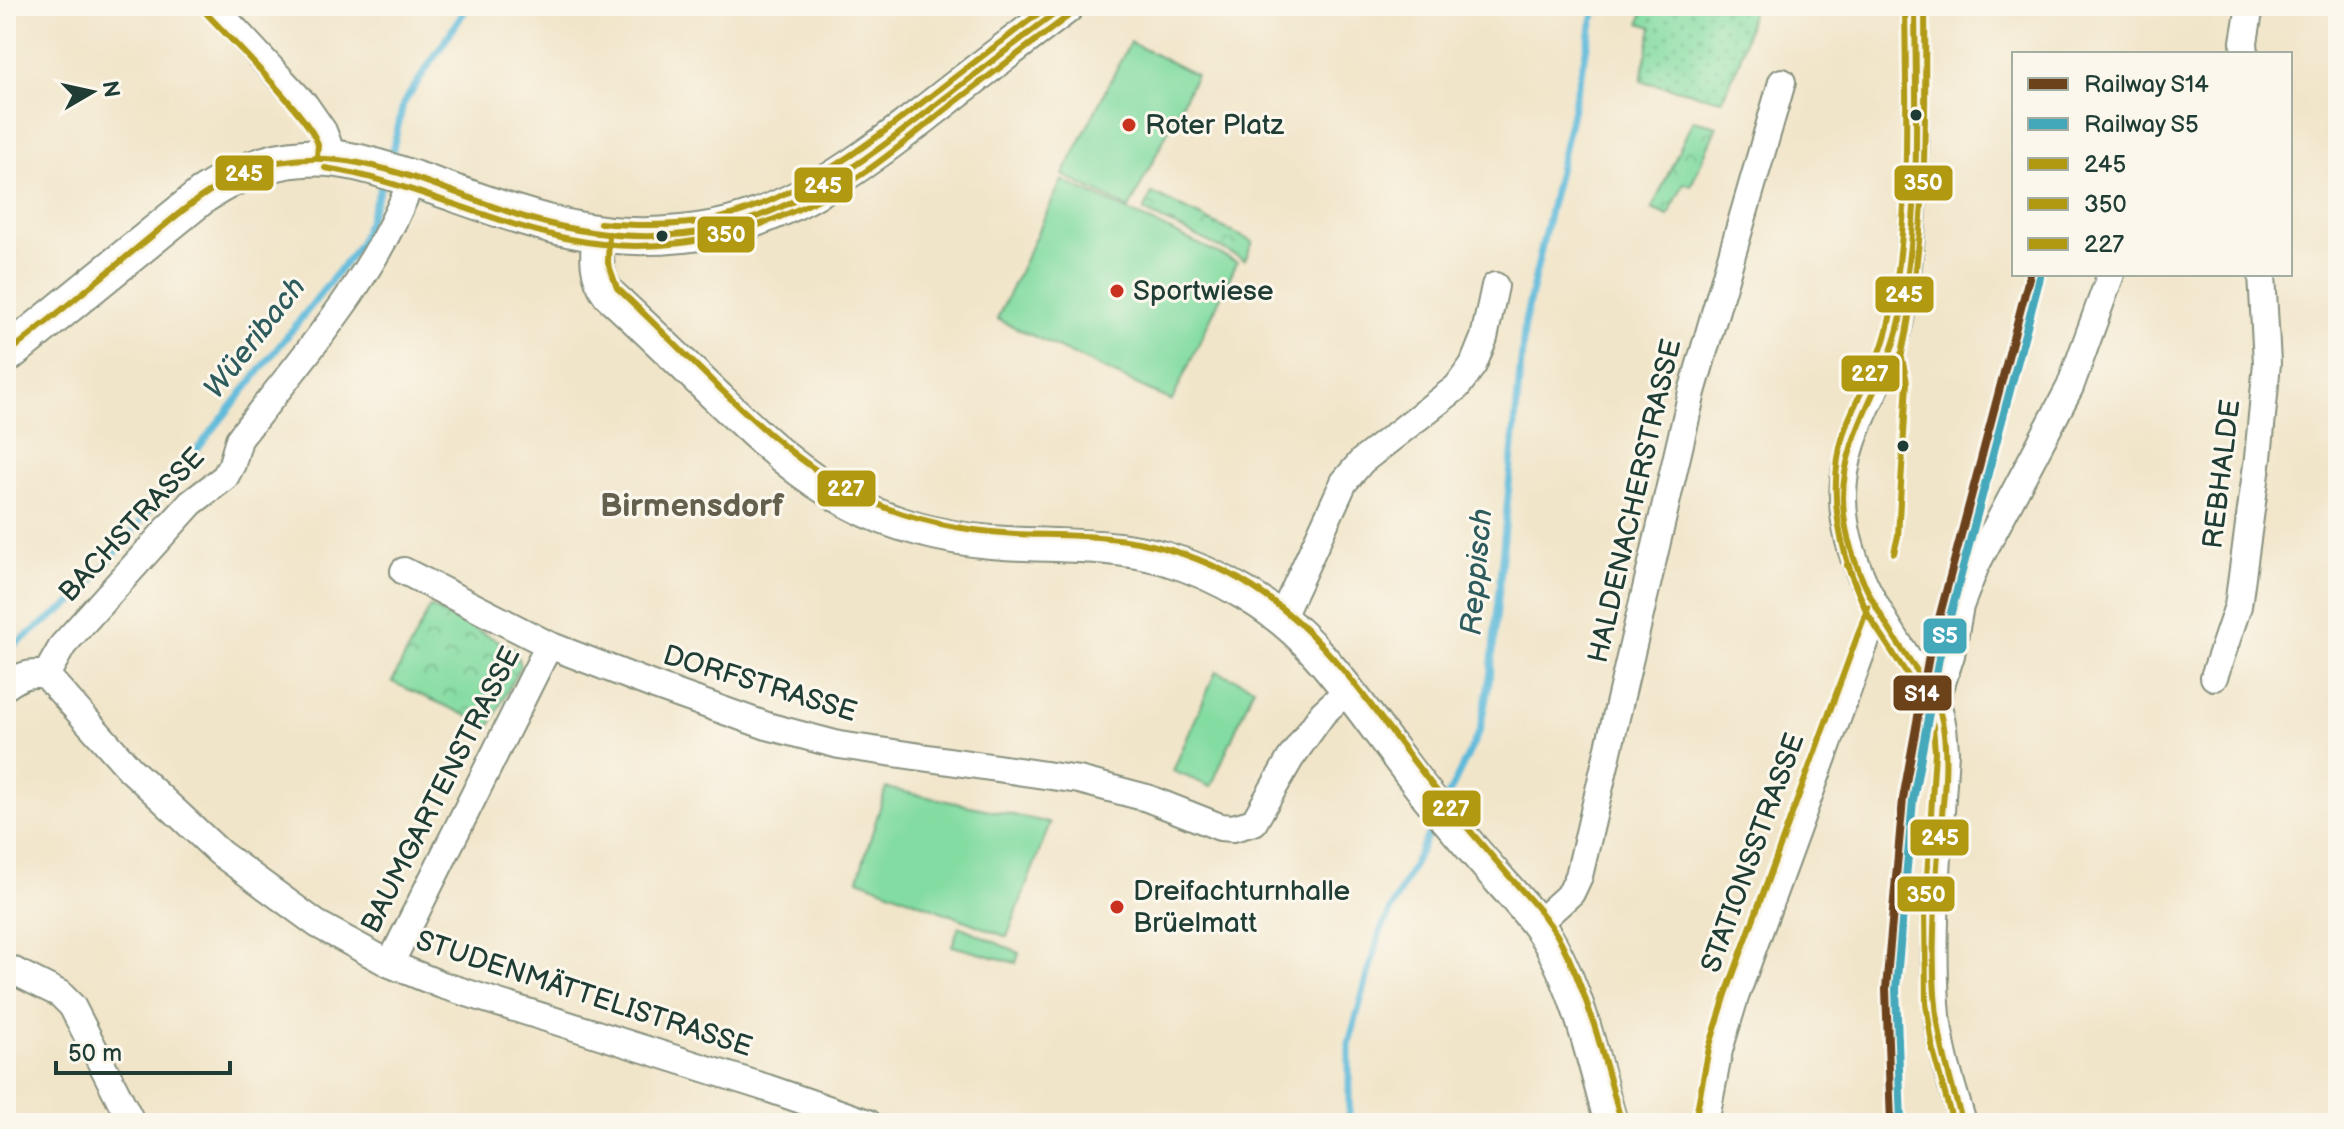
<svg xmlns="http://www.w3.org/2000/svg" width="2344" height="1129" font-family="'Balsamiq Sans',sans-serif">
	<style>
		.grass { fill: #83dca1; stroke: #518c6a; stroke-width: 2 }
		.park { fill: url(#park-crowns); stroke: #518c6a; stroke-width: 2 }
		.garden { fill: url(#garden-dots); stroke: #518c6a; stroke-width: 2 }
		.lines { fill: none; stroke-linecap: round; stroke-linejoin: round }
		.stream { stroke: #5cb9da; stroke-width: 7 }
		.minor-casing { stroke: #88917e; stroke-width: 30 }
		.tertiary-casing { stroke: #88917e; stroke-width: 36 }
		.secondary-casing { stroke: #88917e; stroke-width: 40 }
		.minor { stroke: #fff; stroke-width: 26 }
		.tertiary { stroke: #fff; stroke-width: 32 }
		.secondary { stroke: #fff; stroke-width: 36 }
		.bus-1-casing { stroke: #fbf7ec; stroke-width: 12 }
		.bus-2-casing { stroke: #fbf7ec; stroke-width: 12 }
		.bus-3-casing { stroke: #fbf7ec; stroke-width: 12 }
		.bus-1 { stroke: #b19a12; stroke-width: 6 }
		.bus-2 { stroke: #b19a12; stroke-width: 6 }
		.bus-3 { stroke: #b19a12; stroke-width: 6 }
		.rail-1-casing { stroke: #fbf7ec; stroke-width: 14 }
		.rail-2-casing { stroke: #fbf7ec; stroke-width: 14 }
		.rail-1 { stroke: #6c421b; stroke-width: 8 }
		.rail-2 { stroke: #44a8bb; stroke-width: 8 }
		.bus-dot { fill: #1f3d34; stroke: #fbf7ec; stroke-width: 3 }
		.poi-dot { fill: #c8321e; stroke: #fbf7ec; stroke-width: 3 }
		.labels { text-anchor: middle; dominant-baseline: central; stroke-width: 6; stroke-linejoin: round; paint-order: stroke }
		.poi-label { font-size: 28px; fill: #1f3d34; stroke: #fbf7ec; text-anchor: start }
		.street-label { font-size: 28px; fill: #1f3d34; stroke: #fbf7ec }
		.water-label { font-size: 30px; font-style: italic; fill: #2e5c5e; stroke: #fbf7ec }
		.quarter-label { font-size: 32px; font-weight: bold; fill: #655f4e; stroke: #fbf7ec }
		.line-badge { stroke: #fbf7ec; stroke-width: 3 }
		.badge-label { font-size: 22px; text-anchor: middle; font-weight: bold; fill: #fff }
	</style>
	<defs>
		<pattern id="park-crowns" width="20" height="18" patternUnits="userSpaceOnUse" patternTransform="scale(2)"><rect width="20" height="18" fill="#83dca1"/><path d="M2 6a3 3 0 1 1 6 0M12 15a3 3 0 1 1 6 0" fill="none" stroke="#6bb484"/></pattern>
		<pattern id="garden-dots" width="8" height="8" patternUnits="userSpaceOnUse" patternTransform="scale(2)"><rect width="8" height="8" fill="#83dca1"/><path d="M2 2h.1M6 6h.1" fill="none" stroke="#6bb484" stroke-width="1.8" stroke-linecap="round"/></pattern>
	</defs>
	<rect width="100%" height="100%" fill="#fbf7ec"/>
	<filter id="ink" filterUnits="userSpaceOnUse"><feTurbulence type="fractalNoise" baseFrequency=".0125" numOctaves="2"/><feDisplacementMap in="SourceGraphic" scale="16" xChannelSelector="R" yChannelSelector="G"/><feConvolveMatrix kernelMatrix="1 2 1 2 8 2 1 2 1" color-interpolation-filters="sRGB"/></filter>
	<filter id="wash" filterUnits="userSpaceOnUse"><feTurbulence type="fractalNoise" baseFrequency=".006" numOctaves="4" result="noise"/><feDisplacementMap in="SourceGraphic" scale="32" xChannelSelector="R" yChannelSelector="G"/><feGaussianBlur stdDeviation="1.8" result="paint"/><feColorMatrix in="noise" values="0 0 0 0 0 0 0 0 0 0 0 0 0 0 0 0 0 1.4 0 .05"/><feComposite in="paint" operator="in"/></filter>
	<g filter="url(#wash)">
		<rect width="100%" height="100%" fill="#f1e5c9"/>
		<path class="grass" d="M1130 42 1196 75 1129 209 1063 175Z
			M1062 180 1237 262 1172 401 997 319Z
			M1216 671 1254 687 1211 787 1173 771Z
			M886 788 1050 823 1007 937 858 879Z
			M959 926 1019 953 1016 963 952 946Z"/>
		<path class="park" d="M1693 120 1717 126 1691 186 1684 183 1668 216 1652 209Z
			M1152 193 1253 242 1245 260 1144 211Z
			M430 607 515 649 520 666 490 726 392 682Z"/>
		<path class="garden" d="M1644 6H1753L1740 60 1722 100 1641 81 1652 27 1640 23Z"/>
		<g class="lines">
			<path class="stream" d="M390 162 403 104 468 6
				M6 651 82 595 360 244 383 181
				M1444 804 1480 730 1491 671 1525 321 1596 6
				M1349 1123V1043L1380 932 1436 819"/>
		</g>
	</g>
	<g filter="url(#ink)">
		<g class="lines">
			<defs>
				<path id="minor" d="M213 6 305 105 323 131 328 144 327 158
					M1915 6C1916 110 1919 217 1900 320 1888 384 1843 427 1843 498 1844 558 1876 610 1908 658 1918 673 1931 687 1937 704 1943 720 1944 735 1945 752 1940 835 1931 920 1936 1003 1938 1044 1951 1084 1963 1123
					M2245 54 2244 42 2250 6
					M404 571 549 645 655 686 767 726 839 745 1079 780 1147 798 1220 827 1233 828 1254 822 1290 759 1323 713 1348 690
					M1281 619 1344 482 1362 461 1457 387 1473 365 1484 338 1495 286
					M46 675 130 769 220 853 317 924 390 964 442 985 767 1088 868 1123
					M46 675 63 645 191 503 225 477 232 464 239 439C302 358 376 276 412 179
					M2214 677 2238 606 2258 458 2267 363 2262 274
					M6 686C20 676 28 672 46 675
					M1936 701 1951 655 1960 606 1976 565 2070 387 2111 274
					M1537 924 1571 893 1579 876 1692 392 1782 82
					M390 964 549 645
					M6 967 60 994 72 1006 132 1123
					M1705 1123 1719 1050 1735 997 1877 610"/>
				<path id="tertiary" d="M599 233C596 255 595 275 609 294 645 327 680 361 715 395 757 435 798 475 851 503 892 525 944 538 991 542 1049 547 1107 542 1164 558 1219 574 1278 608 1316 652 1360 700 1394 756 1436 806 1458 832 1481 859 1504 885 1521 904 1539 923 1551 945 1581 999 1594 1064 1611 1123"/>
				<path id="secondary" d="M6 355 203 195C233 175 268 160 304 158 344 155 379 168 416 180 468 197 519 218 572 229 618 239 670 238 716 229 799 212 866 159 931 109 975 74 1020 40 1065 6"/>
			</defs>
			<use href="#minor" class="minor-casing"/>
			<use href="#tertiary" class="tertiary-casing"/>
			<use href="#secondary" class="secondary-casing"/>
			<use href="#minor" class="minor"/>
			<use href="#tertiary" class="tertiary"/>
			<use href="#secondary" class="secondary"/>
			<defs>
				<path id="bus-1" d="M1915 6C1916 110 1921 218 1900 320 1887 382 1843 433 1843 497 1843 556 1876 611 1908 658 1922 678 1937 696 1942 721 1951 768 1940 819 1937 866 1934 922 1930 980 1940 1035 1945 1065 1954 1094 1963 1123
					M6 355C50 319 94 284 137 248 173 219 207 186 251 170 345 134 442 193 531 219 591 236 655 242 716 229 806 209 879 150 950 94 988 64 1026 35 1065 6"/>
				<path id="bus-2" d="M206 13C227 36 313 120 318 145 318 146 317 156 317 157
					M325 168C410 181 486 222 570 239 671 260 773 231 859 176 891 155 920 129 950 106 990 75 1031 44 1071 14
					M1901 358C1927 242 1926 125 1925 6
					M1894 553 1898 536 1907 382 1901 354
					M1847 565 1868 615 1927 705 1933 726 1935 752 1925 909 1926 1003 1933 1051 1953 1123"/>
				<path id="bus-3" d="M600 223C638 226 678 227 716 219 798 199 866 146 932 95 970 65 1009 36 1048 6
					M609 234 608 263 617 288C692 357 779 461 872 502 917 522 966 531 1015 534 1066 536 1118 534 1167 549 1309 589 1359 698 1446 802 1466 827 1488 851 1509 876 1528 897 1547 917 1561 942 1590 998 1604 1060 1621 1120
					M1868 614C1841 557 1825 495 1844 432 1853 405 1868 381 1879 355 1888 332 1892 309 1896 285 1910 193 1906 99 1905 6
					M1695 1121 1709 1048 1726 994 1868 607"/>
			</defs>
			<use href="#bus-1" class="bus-1-casing"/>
			<use href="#bus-2" class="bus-2-casing"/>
			<use href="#bus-3" class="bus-3-casing"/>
			<use href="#bus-1" class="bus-1"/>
			<use href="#bus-2" class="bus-2"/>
			<use href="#bus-3" class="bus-3"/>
			<defs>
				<path id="rail-1" d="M1891 1123 1886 989 1903 799 1929 656 2030 274"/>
				<path id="rail-2" d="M1901 1123 1896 989 1913 800 1939 658 2040 277"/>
			</defs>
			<use href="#rail-1" class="rail-1-casing"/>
			<use href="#rail-2" class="rail-2-casing"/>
			<use href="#rail-1" class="rail-1"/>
			<use href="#rail-2" class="rail-2"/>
		</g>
	</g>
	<g class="bus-dot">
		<circle cx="1916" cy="115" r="7"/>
		<circle cx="662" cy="236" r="7"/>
		<circle cx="1903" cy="446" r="7"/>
	</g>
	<g class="poi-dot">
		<circle cx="1129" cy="125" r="8"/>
		<circle cx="1117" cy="291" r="8"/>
		<circle cx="1117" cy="907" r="8"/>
	</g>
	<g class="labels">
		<g class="poi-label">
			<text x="1145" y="125">Roter Platz</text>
			<text x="1133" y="291">Sportwiese</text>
			<text x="1133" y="891">Dreifachturnhalle<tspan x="1133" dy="32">Brüelmatt</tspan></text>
		</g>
		<g class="street-label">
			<text transform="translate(2222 474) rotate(-83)">REBHALDE</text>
			<text transform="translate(1635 501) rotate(-77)">HALDENACHERSTRASSE</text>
			<text transform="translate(132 525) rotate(-47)">BACHSTRASSE</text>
			<text transform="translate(760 684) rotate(17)">DORFSTRASSE</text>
			<text transform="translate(441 790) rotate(-63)">BAUMGARTENSTRASSE</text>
			<text transform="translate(1753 853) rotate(-70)">STATIONSSTRASSE</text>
			<text transform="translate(584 994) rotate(18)">STUDENMÄTTELISTRASSE</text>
		</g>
		<g class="water-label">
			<text transform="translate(255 338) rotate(-52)">Wüeribach</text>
			<text transform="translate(1477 572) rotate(-85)">Reppisch</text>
		</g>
		<g class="quarter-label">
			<text x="692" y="506">Birmensdorf</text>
		</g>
	</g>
	<g class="line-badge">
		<rect x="214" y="154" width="61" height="38" rx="8" fill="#b19a12"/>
		<rect x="1893" y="164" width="61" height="38" rx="8" fill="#b19a12"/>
		<rect x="793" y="166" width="61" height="38" rx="8" fill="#b19a12"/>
		<rect x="696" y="215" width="60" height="39" rx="8" fill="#b19a12"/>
		<rect x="1874" y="275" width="61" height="39" rx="8" fill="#b19a12"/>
		<rect x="1840" y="354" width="61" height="39" rx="8" fill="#b19a12"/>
		<rect x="816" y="469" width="61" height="39" rx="8" fill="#b19a12"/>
		<rect x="1922" y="617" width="46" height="38" rx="8" fill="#44a8bb"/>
		<rect x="1892" y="674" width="61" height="38" rx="8" fill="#6c421b"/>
		<rect x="1421" y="789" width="61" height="39" rx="8" fill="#b19a12"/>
		<rect x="1909" y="818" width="61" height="39" rx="8" fill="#b19a12"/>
		<rect x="1896" y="875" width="60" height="38" rx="8" fill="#b19a12"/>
	</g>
	<g class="badge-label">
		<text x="244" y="181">245</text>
		<text x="1923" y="190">350</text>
		<text x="823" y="193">245</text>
		<text x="726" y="242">350</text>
		<text x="1904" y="302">245</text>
		<text x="1870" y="381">227</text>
		<text x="846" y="496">227</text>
		<text x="1945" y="643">S5</text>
		<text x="1922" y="701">S14</text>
		<text x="1451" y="816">227</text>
		<text x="1940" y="845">245</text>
		<text x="1926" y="902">350</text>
	</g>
	<rect width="2344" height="1129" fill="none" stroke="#fbf7ec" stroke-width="32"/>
	<rect x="2012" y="52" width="280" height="224" fill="#fbf7ec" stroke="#a3ada2" stroke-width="2"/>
	<rect x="2028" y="78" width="40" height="12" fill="#6c421b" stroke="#a3ada2" stroke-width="2"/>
	<text x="2084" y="92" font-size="24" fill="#1f3d34">Railway S14</text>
	<rect x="2028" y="118" width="40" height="12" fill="#44a8bb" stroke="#a3ada2" stroke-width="2"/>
	<text x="2084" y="132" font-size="24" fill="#1f3d34">Railway S5</text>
	<rect x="2028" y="158" width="40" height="12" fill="#b19a12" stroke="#a3ada2" stroke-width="2"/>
	<text x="2084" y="172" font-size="24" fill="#1f3d34">245</text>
	<rect x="2028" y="198" width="40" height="12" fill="#b19a12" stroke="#a3ada2" stroke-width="2"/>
	<text x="2084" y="212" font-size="24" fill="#1f3d34">350</text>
	<rect x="2028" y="238" width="40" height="12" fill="#b19a12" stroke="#a3ada2" stroke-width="2"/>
	<text x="2084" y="252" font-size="24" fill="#1f3d34">227</text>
	<g transform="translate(92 92) rotate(81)" stroke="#fbf7ec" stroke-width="6" paint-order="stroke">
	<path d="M0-6L14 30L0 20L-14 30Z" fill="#1f3d34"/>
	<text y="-12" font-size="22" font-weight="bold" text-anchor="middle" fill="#1f3d34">N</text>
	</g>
	<path d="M56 1061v12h174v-12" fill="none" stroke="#1f3d34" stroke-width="4"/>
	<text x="68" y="1061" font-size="24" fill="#1f3d34" stroke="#fbf7ec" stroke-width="6" paint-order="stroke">50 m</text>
</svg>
